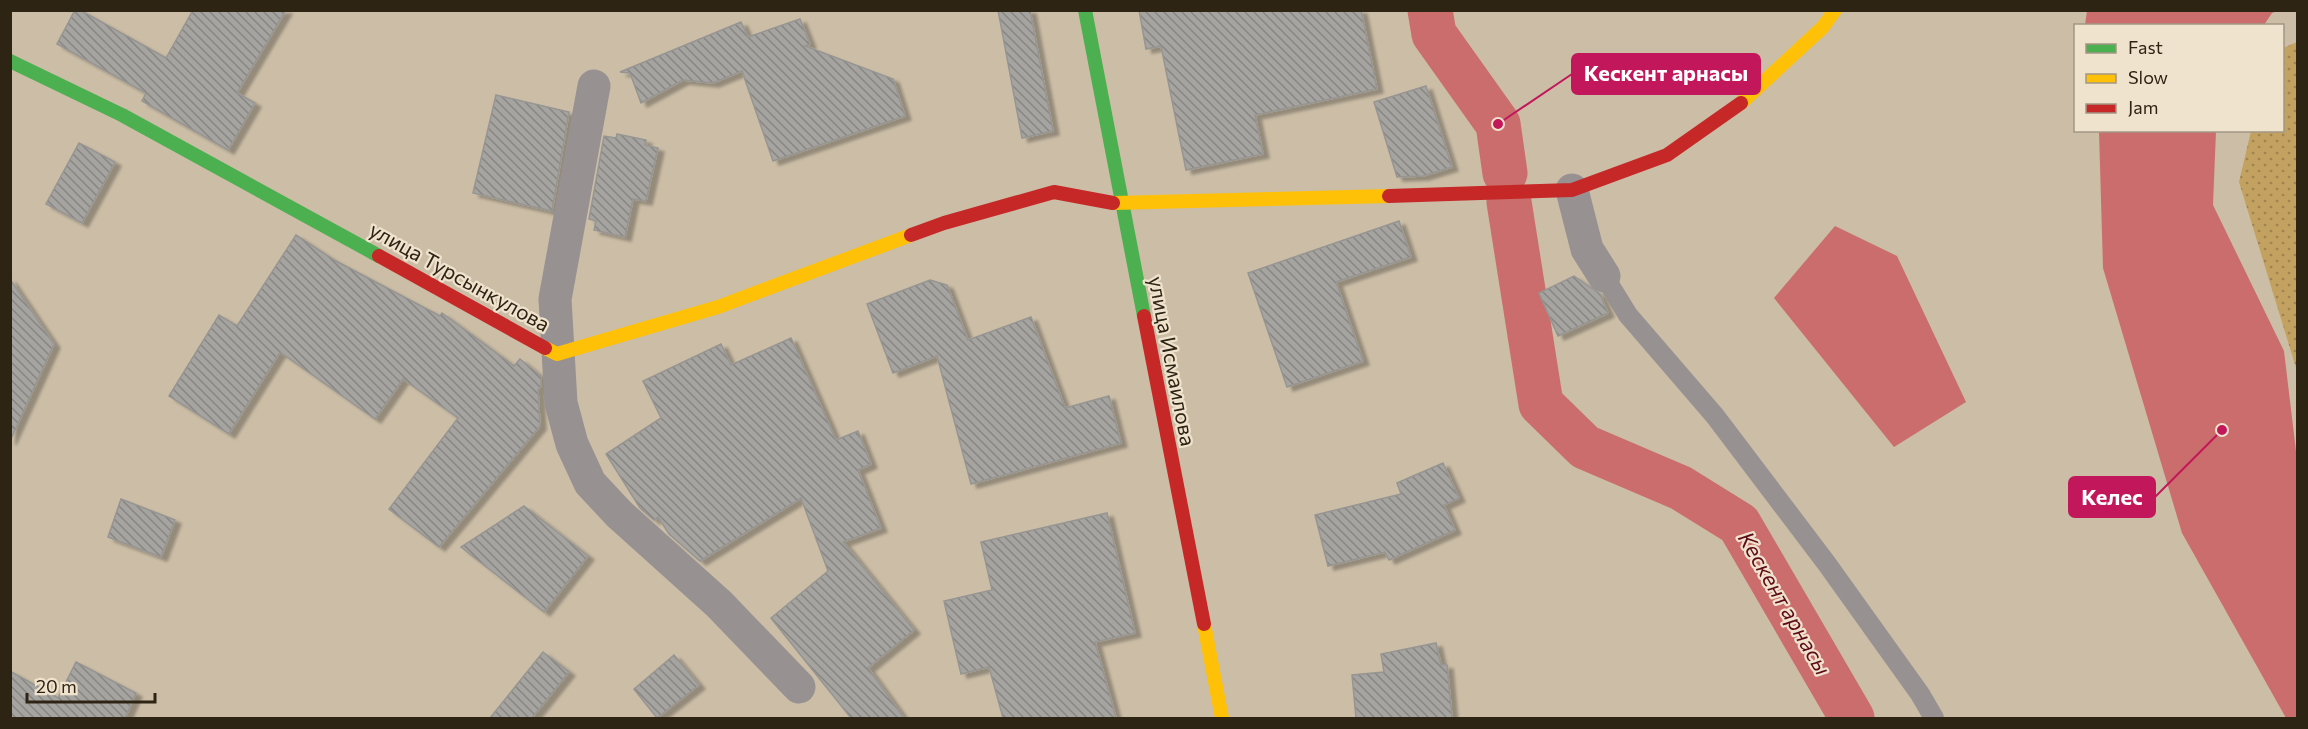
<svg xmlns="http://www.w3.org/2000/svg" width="2308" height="729" font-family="Commissioner,sans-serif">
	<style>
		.grass { fill: url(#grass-dots) }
		.water { fill: #ca6d6c }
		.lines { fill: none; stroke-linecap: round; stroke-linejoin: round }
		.canal { stroke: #ca6d6c; stroke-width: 45 }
		.building { fill: url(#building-back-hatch); stroke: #979592; stroke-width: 1.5; filter: url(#shadow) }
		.lane { stroke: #979192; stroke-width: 20 }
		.street { stroke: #979192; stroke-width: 33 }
		.fast { stroke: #4caf50; stroke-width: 14 }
		.slow { stroke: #ffc107; stroke-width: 14 }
		.jam { stroke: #c62828; stroke-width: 14 }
		.labels { text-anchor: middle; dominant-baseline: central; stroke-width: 4.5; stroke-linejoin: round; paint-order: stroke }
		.street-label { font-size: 21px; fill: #2e2414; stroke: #f0e3ce }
		.water-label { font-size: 22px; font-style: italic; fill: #5e0a17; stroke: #f0e3ce }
		.leader { fill: none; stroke: #c2185b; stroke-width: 2 }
		.callout-dot { fill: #c2185b; stroke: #f0e3ce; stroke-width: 2 }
		.callout { fill: #c2185b; stroke: #c2185b; stroke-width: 2 }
		.callout-label { font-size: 22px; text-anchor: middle; font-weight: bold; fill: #fff }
	</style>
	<defs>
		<pattern id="grass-dots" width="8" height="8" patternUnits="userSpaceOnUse" patternTransform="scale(1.5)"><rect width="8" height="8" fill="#c3a261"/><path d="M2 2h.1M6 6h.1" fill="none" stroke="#9f844f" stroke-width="1.8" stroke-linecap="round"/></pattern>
		<pattern id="building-back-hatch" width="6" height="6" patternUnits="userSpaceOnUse" patternTransform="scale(1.5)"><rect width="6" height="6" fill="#a6a4a1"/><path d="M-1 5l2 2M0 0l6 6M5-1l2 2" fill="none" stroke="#888582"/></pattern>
		<filter id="shadow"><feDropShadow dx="6" dy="4" stdDeviation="1.5" flood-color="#0004"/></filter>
	</defs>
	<rect width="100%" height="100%" fill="#cbbda6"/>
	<path class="grass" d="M2297 42V371L2239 182 2251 131 2282 130 2283 48Z"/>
	<path class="water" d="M2087 11V10L2277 11 2272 13 2264 25H2085Z
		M2099 131H2216L2213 205 2284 351 2298 468 2297 718H2286L2182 533 2103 268Z
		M1835 226 1897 256 1966 402 1894 447 1774 298Z"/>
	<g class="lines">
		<path class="canal" d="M1430 10 1434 34 1498 124 1505 173
			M1509 202 1541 404 1585 447 1681 488 1739 524 1852 718"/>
	</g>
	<path class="building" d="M75 10H80L166 58 193 10H286L237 93 255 103 228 150 142 101 146 93 57 44Z
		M998 10H1030L1053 131 1022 138Z
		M1139 10H1361L1377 89 1255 115 1263 154 1186 170 1161 46 1146 49Z
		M800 19 810 44 805 46 893 79 905 116 773 161 742 71 713 83 683 80 641 103 630 73 620 72 741 22 748 37Z
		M1426 86 1452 167 1423 176 1397 177 1374 102Z
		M496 95 569 112 552 211 473 193Z
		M617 134 646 140 645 145 658 148 646 201 633 199 625 237 594 230 596 221 589 219 604 136 616 138Z
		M79 143 115 162 82 223 46 204Z
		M1399 221 1411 257 1336 282 1363 361 1287 387 1248 273Z
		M296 235 334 260 440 316 442 313 514 366 520 359 541 376V386L538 390 540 426 439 547 389 509 458 418 403 379 375 419 280 352 229 434 169 396 219 315 237 326Z
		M1574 276 1600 294 1608 313 1558 336 1539 293Z
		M10 279 54 344 10 441Z
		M930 280 947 285 968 340 1031 317 1065 408 1109 396 1121 443 971 484 937 356 893 373 867 304Z
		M791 338 836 440 858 431 871 464 858 470 881 528 843 542 914 630 868 668 904 718H851L771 618 828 571 801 498 700 561 669 534 658 517 654 520 640 508 606 454 661 418 643 381 721 344 731 365Z
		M1443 463 1459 498 1444 505 1455 530 1389 560 1385 552 1328 566 1315 515 1401 494 1397 483Z
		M121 499 175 520 161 557 108 537Z
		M524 506 588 556 544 612 461 547Z
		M1107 513 1135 633 1095 642 1116 718H1003L989 667 961 674 944 601 992 590 981 542Z
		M1436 643 1441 665H1447L1452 718H1356L1352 675 1384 672 1381 654Z
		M543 652 569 672 532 718H490Z
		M674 655 699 685 657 718 634 689Z
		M76 662 136 693 125 718H10V671L58 698Z"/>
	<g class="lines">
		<path class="lane" d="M1604 276 1628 315 1715 416 1827 564 1920 694 1934 718"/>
		<path class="street" d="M594 86 555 299 561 403 572 444 590 483 619 514 719 604 799 687
			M1572 190 1587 249 1604 276"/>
		<path class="fast" d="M1085 10 1144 316
			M10 61 122 115 379 256"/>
		<path class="slow" d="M1741 103 1823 27 1835 10
			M1113 203 1389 196
			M545 348 557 354 718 307 911 235
			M1204 624 1222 718"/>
		<path class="jam" d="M1389 196 1572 190 1667 155 1741 103
			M911 235 944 223 1054 192 1113 203
			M379 256 545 348
			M1144 316 1204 624"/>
	</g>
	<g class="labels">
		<g class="street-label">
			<text transform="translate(460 276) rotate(29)">улица Турсынкулова</text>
			<text transform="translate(1173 361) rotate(79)">улица Исмаилова</text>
		</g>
		<g class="water-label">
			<text transform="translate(1785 603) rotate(60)">Кескент арнасы</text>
		</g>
	</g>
	<path class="leader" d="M1498 124L1572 74M2222 430L2155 497"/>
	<g class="callout-dot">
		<circle cx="1498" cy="124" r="6"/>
		<circle cx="2222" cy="430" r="6"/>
	</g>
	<g class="callout">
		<rect x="1572" y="54" width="188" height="40" rx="6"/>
		<rect x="2069" y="477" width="86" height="40" rx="6"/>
	</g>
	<g class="callout-label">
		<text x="1666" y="81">Кескент арнасы</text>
		<text x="2112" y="505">Келес</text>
	</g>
	<rect width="2308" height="729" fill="none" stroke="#2e2414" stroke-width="24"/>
	<rect x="2074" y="24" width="210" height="108" fill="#f0e3ce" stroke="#a29784" stroke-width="1.5"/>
	<rect x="2086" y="44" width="30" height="9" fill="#4caf50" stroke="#a29784" stroke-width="1.5"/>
	<text x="2128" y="54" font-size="18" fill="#2e2414">Fast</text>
	<rect x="2086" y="74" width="30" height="9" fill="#ffc107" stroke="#a29784" stroke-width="1.5"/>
	<text x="2128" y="84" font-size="18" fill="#2e2414">Slow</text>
	<rect x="2086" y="104" width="30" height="9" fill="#c62828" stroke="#a29784" stroke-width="1.5"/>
	<text x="2128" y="114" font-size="18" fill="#2e2414">Jam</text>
	<path d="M27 693v9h128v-9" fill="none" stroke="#2e2414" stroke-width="3"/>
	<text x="36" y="693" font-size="18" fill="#2e2414" stroke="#f0e3ce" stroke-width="4.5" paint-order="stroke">20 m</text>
</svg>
